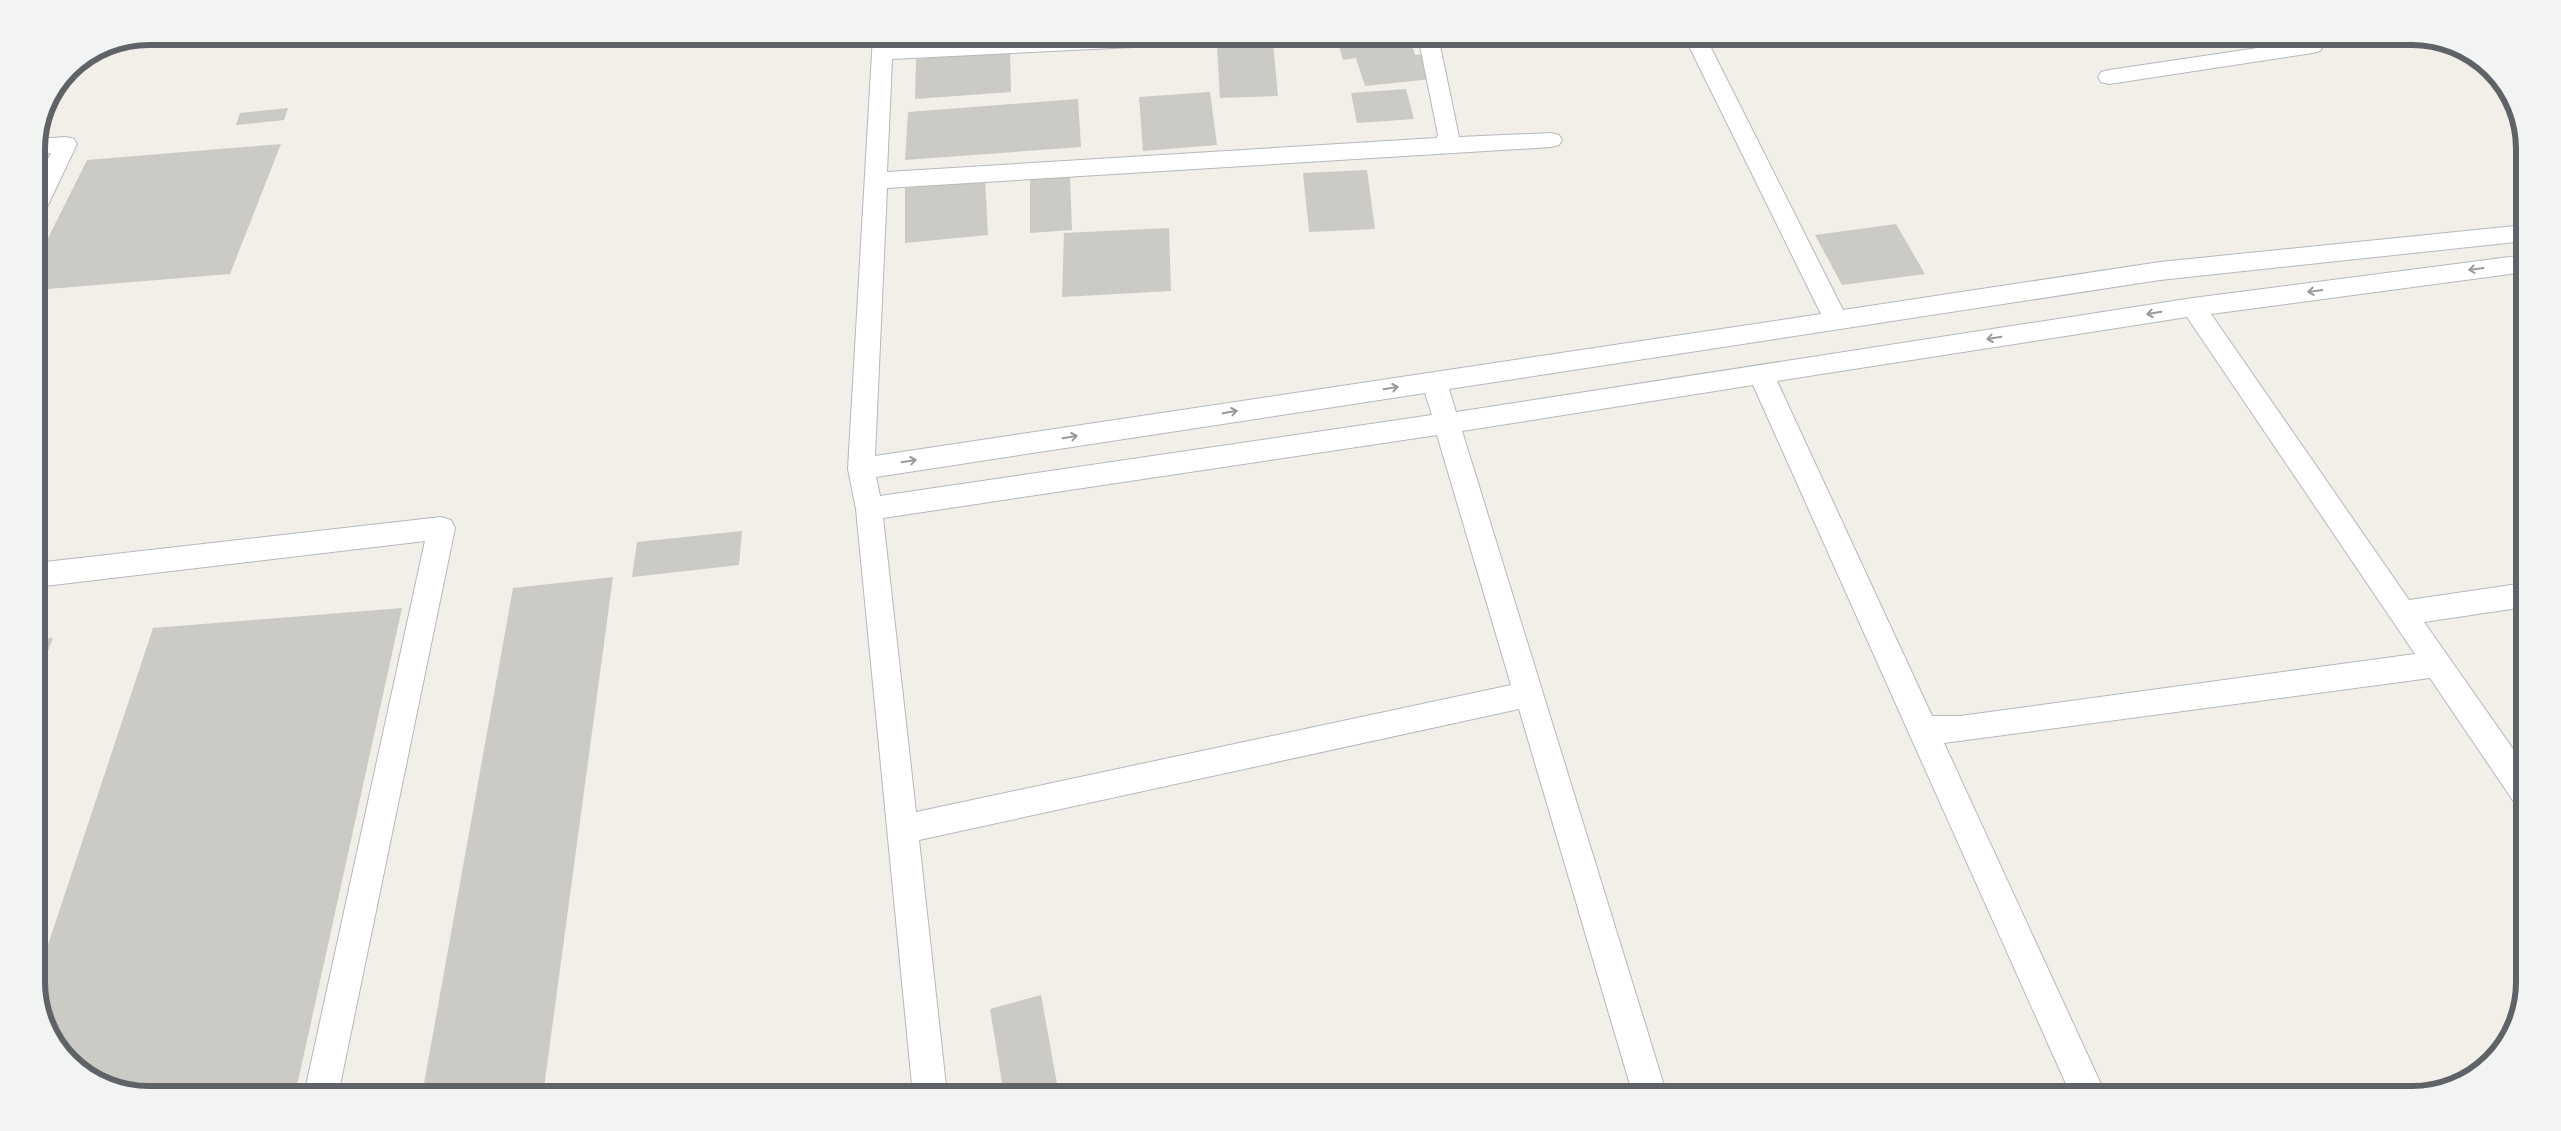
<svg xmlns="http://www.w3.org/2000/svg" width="2561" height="1131" font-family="Helvetica,sans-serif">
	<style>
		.building { fill: #cccac5 }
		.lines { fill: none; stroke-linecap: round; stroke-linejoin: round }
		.minor-casing { stroke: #b5b8bc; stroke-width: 2 }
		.minor { fill: #fff; fill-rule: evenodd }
		.oneway { stroke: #979a9d }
		.rim { fill: none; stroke: #5f6368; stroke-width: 6 }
	</style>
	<rect width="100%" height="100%" fill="#f1efe8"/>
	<path class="building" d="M906 36H939V38L905 39Z
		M1336 36H1409L1415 55 1424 54 1432 79 1365 86 1356 58 1343 60Z
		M1273 43 1278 96 1220 98 1217 46Z
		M1010 52 1011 92 915 99 916 59Z
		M1406 89 1414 119 1357 123 1351 93Z
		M1210 92 1217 145 1143 151 1139 97Z
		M1078 99 1081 147 905 160 908 112Z
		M288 108 284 120 236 125 240 113Z
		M281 144 230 274 36 290V262L87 160Z
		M1367 170 1375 229 1309 232 1303 173Z
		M1070 176 1072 230 1030 233V178Z
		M985 180 988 235 905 243V188Z
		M1896 224 1925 274 1842 285 1815 235Z
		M1169 228 1171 291 1062 297 1064 233Z
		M742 531 739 565 632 577 637 542Z
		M613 577 543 1095H422L513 588Z
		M402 608 295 1095H149L106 1086 55 1045 37 990V978L153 628Z
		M53 638 37 679 36 639Z
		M1041 995 1059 1095H1004L990 1009Z"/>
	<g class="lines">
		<defs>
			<path id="minor" d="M873 36H893V46L1080 36H1225L1222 41 1215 43 892 59 887 172 1436 138 1438 135 1418 36H1438L1459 137 1551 133 1559 135 1562 140 1559 145 1551 147 887 188 875 456 1821 314 1684 36H1705L1843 310 2160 262 2525 225V241L2160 280 1449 389 1456 412 2193 298 2525 255V272L2211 314 2409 600 2525 583V607L2424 622 2525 766V806L2514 802 2430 678 1944 743 2106 1095H2071L1753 385 1462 431 1667 1095H1633L1519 709 919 840 947 1095H913L856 509 848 469ZM2187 317 2415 654 1960 716H1932L1777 381ZM1425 393 1432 415 880 496 876 477ZM1437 435 1511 685 916 812 883 518Z
				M2295 36H2316L2323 46 2320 51 2313 53 2109 84 2101 82 2098 77 2101 72 2109 70 2298 42Z
				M66 137 74 139 77 144 47 207 44 213 36 215V182L51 153 36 154 37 139Z
				M441 517 451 520 455 528 338 1095H304L425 541 36 587V563Z"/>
		</defs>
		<use href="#minor" class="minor-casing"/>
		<use href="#minor" class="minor"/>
	</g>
	<defs><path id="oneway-shaft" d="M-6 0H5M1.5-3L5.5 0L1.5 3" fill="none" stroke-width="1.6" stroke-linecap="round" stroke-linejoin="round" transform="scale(1.25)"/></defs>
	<g class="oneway">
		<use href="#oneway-shaft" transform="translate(2476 269) rotate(172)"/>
		<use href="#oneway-shaft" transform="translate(2315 291) rotate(172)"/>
		<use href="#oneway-shaft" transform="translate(2154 313) rotate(171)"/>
		<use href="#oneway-shaft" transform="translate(1994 338) rotate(171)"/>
		<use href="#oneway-shaft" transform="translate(1391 388) rotate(-9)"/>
		<use href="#oneway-shaft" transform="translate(1230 412) rotate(-9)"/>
		<use href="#oneway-shaft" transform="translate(1070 437) rotate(-9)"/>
		<use href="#oneway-shaft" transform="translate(909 461) rotate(-9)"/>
	</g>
	<path d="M0 0H2561V1131H0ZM149 45H2412A104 104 0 0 1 2516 149V982A104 104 0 0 1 2412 1086H149A104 104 0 0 1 45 982V149A104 104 0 0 1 149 45Z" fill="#f2f3f3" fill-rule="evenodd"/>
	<path class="rim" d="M149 45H2412A104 104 0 0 1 2516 149V982A104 104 0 0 1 2412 1086H149A104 104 0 0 1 45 982V149A104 104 0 0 1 149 45Z"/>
</svg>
